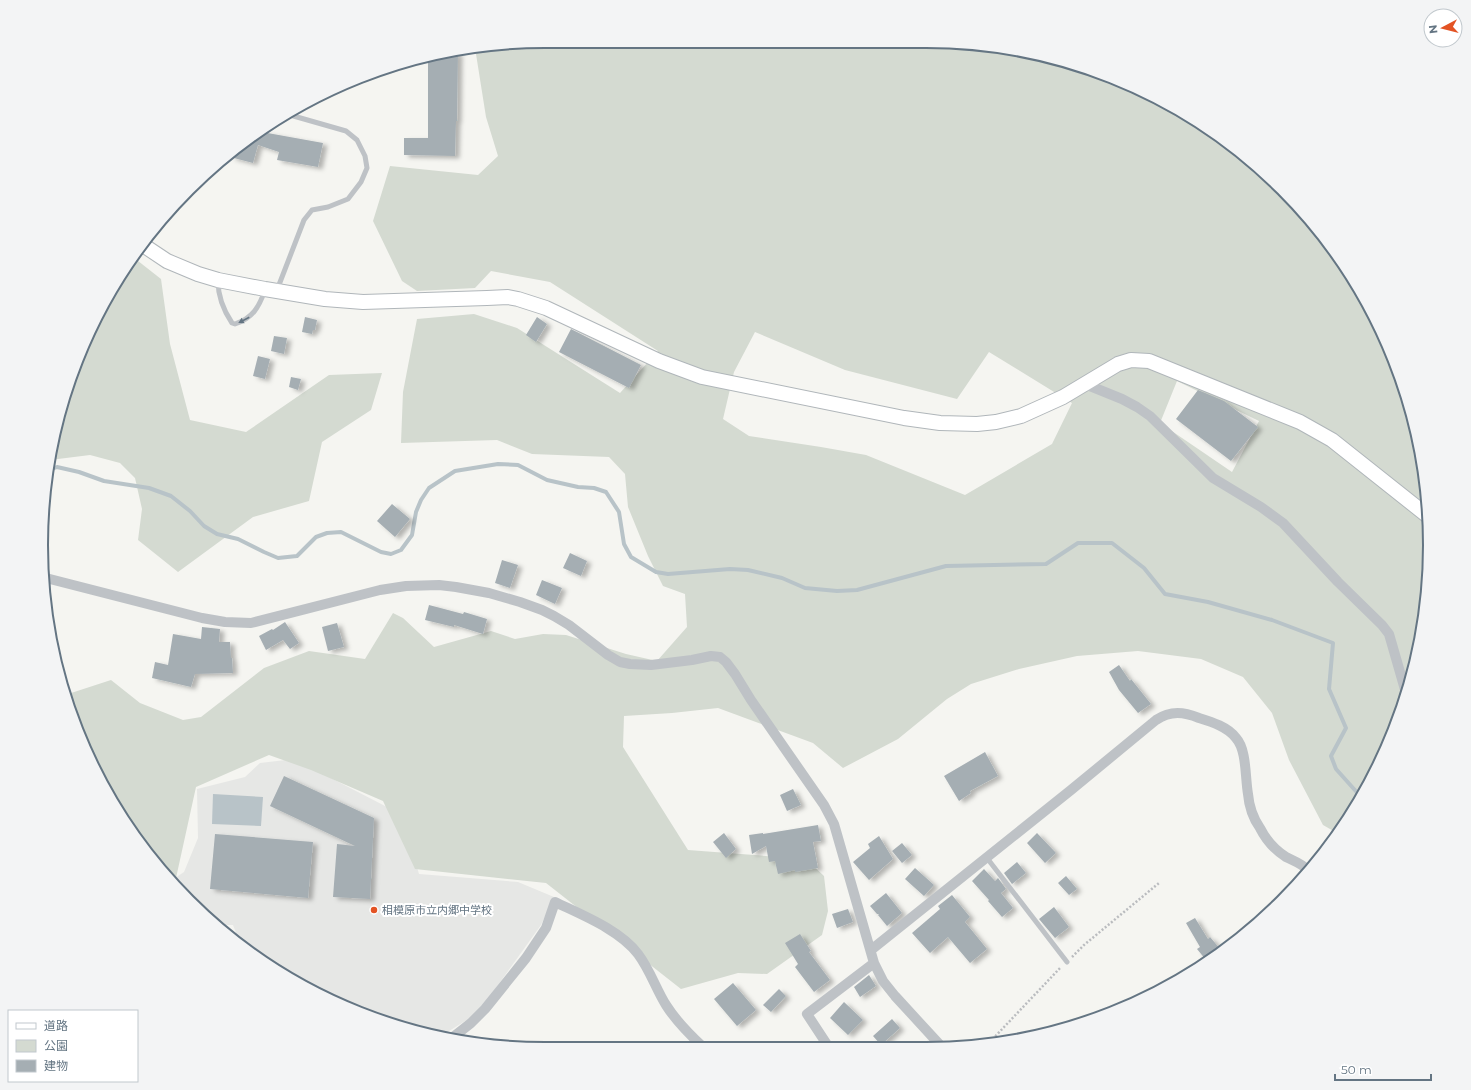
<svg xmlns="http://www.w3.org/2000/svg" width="1471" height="1090" font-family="Montserrat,'Noto Sans JP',sans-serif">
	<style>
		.built { fill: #e6e7e5 }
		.green { fill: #d4dad1; fill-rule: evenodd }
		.water { fill: #b8c3c8 }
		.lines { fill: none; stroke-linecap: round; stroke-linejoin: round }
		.stream { stroke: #b8c3c8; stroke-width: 4 }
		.building { fill: #a5aeb3; filter: url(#shadow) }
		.secondary-casing { stroke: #b0b6ba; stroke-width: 16 }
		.path { stroke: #babcbf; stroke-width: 2.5; stroke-dasharray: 2 2; stroke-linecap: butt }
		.lane { stroke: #bec2c6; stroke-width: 5 }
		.street { stroke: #bec2c6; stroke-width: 10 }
		.secondary { stroke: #fff; stroke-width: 14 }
		.oneway { fill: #647583 }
		.poi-dot { fill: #e35324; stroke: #fff; stroke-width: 1.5 }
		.labels { text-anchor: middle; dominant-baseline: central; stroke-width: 4; stroke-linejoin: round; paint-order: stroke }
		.poi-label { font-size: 11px; fill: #647583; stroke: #fff; text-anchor: start }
		.rim { fill: none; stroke: #647583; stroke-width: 2 }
	</style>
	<defs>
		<filter id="shadow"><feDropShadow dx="4.5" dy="2.5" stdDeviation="2" flood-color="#0004"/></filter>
	</defs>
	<rect width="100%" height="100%" fill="#f5f5f1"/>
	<path class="built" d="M294 759 387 807 406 830 419 874 518 882 554 897 541 925 478 1013 441 1036 414 1032 293 982 240 943 233 925H222L220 929 213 924 172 880 184 872 198 838 197 789 245 777 260 763Z"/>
	<path class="green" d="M545 41 959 42 1056 58 1149 93 1206 126 1282 188 1326 238 1378 322 1413 415 1429 512 1426 611 1403 707 1362 797 1337 833 1323 825 1289 760 1272 713 1243 677 1201 659 1138 651 1077 656 1019 669 971 684 947 699 898 739 843 768 813 743 718 708 672 713 624 716 623 747 688 850 806 859 824 876 828 911 822 935 767 974 738 973 681 989 546 883 415 869 383 801 311 770 269 755 196 787 176 878 181 890 145 852 108 797 68 707 65 695 111 680 140 703 183 720 201 717 264 668 309 651 365 659 393 613 403 618 434 647 491 631 515 639 543 634 566 635 626 654 657 661 687 627 685 594 663 586 648 556 628 507 625 474 609 457 532 454 497 440 401 443 403 392 417 319 474 314 517 328 620 393 658 351 550 282 491 271 475 288 417 291 402 281 373 221 390 166 478 175 498 156 486 117 476 54 478 50ZM755 332 845 370 957 399 989 352 1072 403 1052 444 965 495 866 455 821 447 749 436 723 419 734 372ZM1177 381 1259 421 1232 472 1160 423Z
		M133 257 161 279 170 344 190 420 246 432 329 375 382 373 371 410 322 442 309 501 253 517 178 572 138 540 142 509 135 478 120 463 90 455 50 460 51 447 93 322 126 265Z"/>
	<path class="water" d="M213 794 263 797 261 826 212 824Z"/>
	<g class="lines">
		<path class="stream" d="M49 470 57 467 79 472 104 481 149 488 171 496 190 511 204 526 217 534 238 539 264 552 278 558 297 556 316 537 327 533 341 532 381 552 391 554 401 550 412 535 416 512 421 500 429 488 455 471 498 464 518 465 547 480 578 487 594 488 606 492 619 512 624 544 631 557 656 572 668 574 730 569 748 570 782 578 805 588 837 591 857 590 946 566 1046 564 1078 543H1112L1144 568 1165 594 1208 602 1272 620 1333 643 1329 689 1346 728 1331 756 1336 769 1362 798"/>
	</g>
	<path class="building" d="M458 52 457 121H456L455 156 404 155V138H428V56Z
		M262 132 323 143 318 167 277 160 279 152 258 145 253 163 230 157Z
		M305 317 317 320 315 330H313L312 334 302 332Z
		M537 317 547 324 536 342 526 335Z
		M571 329 641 365 629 388 559 352Z
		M274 336 287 338 284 354 271 351Z
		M258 356 270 359 265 379 253 376Z
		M291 377 301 379 298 390 289 387Z
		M1198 390 1224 401 1258 427 1231 461 1176 419Z
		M392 504 410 519 395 537 377 521Z
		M570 553 587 561 581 576 563 568Z
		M502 560 518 565 510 588 495 583Z
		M542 580 562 588 555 604 536 595Z
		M429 605 463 614 464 612 487 619 483 634 454 625V627L425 620Z
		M285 622 299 643 290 649 283 640 266 650 259 636 272 629 273 630Z
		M337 623 344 647 328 651 322 627Z
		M202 627 220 629 219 642H230L231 658H232L233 673 195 674 191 687 152 678 155 662 168 665 173 634 201 639Z
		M1119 665 1130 681 1131 679 1151 704 1138 713 1119 690 1109 672Z
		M985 752 998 776 970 791 971 793 959 801 944 776Z
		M284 776 374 818 370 899 333 897 337 844 355 846 270 806Z
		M793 789 801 805 787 811 780 795Z
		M818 825 821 841 813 842 818 868 795 872V870L778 874 775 861 769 862 766 846 752 854 749 835 763 833V834Z
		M724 833 736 849 726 858 713 842Z
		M1037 833 1056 853 1045 863 1027 843Z
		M215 834 313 842 308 898 210 889Z
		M879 836 893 859 869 880 853 862 870 848 868 844Z
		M902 843 912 855 902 863 892 851Z
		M1017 862 1026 873 1012 884 1004 873Z
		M915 868 934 885 924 896 905 879Z
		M984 869 995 881 998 878 1006 889 1001 893 1013 908 1002 917 988 901 989 900 972 881Z
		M1066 876 1077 889 1069 895 1058 883Z
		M886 893 902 913 887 926 878 915 879 914H877L870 906Z
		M952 895 970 917 965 922 987 949 970 963 948 937 930 953 912 933 940 909 938 906Z
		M1054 907 1069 927 1055 938 1039 919Z
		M848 909 853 922 837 928 832 914Z
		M1195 918 1208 939 1210 937 1221 950 1206 960 1197 949 1200 947 1186 923Z
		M800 934 811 951 809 952 830 980 814 992 795 967 798 964 785 943Z
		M869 975 876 986 860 997 854 987Z
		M733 983 756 1010 737 1026 714 999Z
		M779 989 786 996 771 1012 763 1005Z
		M844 1002 863 1020 848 1035 830 1018Z
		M892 1019 900 1028 881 1045 873 1036Z"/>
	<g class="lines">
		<defs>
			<path id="secondary" d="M143 245 167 261 198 274 218 280 265 289 325 299 363 302 487 298 508 297 518 299 546 308 659 361 702 377 904 418 940 423 977 424 996 422 1021 416 1063 397 1118 364 1131 360 1149 361 1300 422 1332 440 1429 517"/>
		</defs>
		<use href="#secondary" class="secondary-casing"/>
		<path class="path" d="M1072 957 1084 945 1159 883
			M987 1045 1061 967"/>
		<path class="lane" d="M218 281C218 295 224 311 232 323L235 324C253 318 259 307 265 290
			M277 290 304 220 312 210 328 207 348 199 361 182 367 168 365 156 357 140 346 131 290 115
			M987 858 1067 962"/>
		<path class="street" d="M1085 384 1122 399 1137 407 1150 416 1213 478 1261 507 1283 523 1338 582 1382 625 1389 634 1406 693
			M42 577 202 618 225 622 251 623 380 590 406 586 439 585 456 587 489 593 520 602 542 610 554 616 569 625 608 655 620 662 630 664 651 665 692 660 711 656 720 657 726 662 735 674 751 700 824 805 834 824 874 963 883 981 895 996 940 1045
			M871 950 1071 790 1156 720C1171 710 1184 712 1199 718 1212 722 1228 727 1236 738 1247 750 1245 778 1248 794 1249 806 1253 818 1260 828 1266 840 1275 850 1286 857 1294 861 1303 864 1309 871
			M452 1038 471 1023 485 1009 526 958 546 928 555 902C582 915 620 930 638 954 650 970 656 989 666 1005 676 1021 689 1034 703 1047
			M828 1046 807 1014 874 963"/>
		<use href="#secondary" class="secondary"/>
	</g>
	<defs><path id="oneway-solid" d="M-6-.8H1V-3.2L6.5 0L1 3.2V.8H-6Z"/></defs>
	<use class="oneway" href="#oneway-solid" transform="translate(244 320) rotate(152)"/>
	<circle class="poi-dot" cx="374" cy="910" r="4"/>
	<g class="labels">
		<g class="poi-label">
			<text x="382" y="910">相模原市立内郷中学校</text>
		</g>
	</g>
	<path d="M0 0H1471V1090H0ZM545 48H926A497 497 0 0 1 1423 545V545A497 497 0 0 1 926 1042H545A497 497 0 0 1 48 545V545A497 497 0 0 1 545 48Z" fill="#f3f4f5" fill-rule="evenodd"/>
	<path class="rim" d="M545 48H926A497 497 0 0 1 1423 545V545A497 497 0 0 1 926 1042H545A497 497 0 0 1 48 545V545A497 497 0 0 1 545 48Z"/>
	<rect x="8" y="1010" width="130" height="72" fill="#ffffff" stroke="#c1c8cd"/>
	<rect x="16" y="1023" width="20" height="6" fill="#ffffff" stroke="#c1c8cd"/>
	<text x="44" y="1030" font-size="12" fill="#647583">道路</text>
	<rect x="16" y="1040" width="20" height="12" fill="#d4dad1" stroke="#c1c8cd"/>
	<text x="44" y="1050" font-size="12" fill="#647583">公園</text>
	<rect x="16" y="1060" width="20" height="12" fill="#a5aeb3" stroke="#c1c8cd"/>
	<text x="44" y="1070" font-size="12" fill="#647583">建物</text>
	<g transform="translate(1443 28) rotate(263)"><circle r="19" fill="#ffffff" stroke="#c1c8cd"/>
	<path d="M0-3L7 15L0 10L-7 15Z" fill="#e35324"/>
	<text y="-6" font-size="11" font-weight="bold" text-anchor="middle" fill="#647583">N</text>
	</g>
	<path d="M1335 1074v6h96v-6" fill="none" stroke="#647583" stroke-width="2"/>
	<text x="1341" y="1074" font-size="12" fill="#647583" stroke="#ffffff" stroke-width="3" paint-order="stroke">50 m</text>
</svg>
